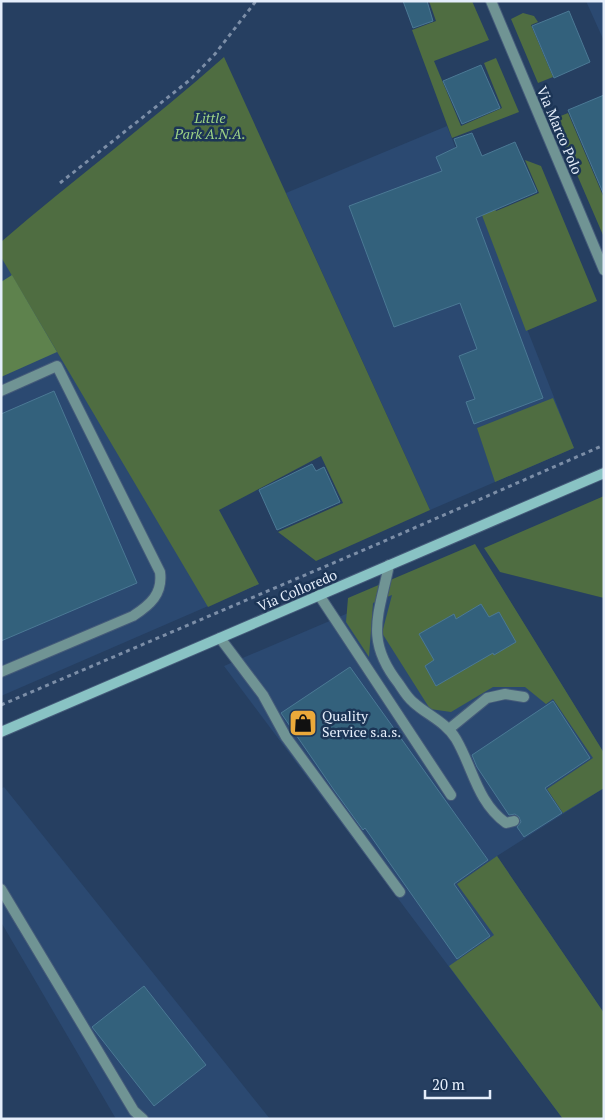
<svg xmlns="http://www.w3.org/2000/svg" width="605" height="1120" font-family="'PT Serif',serif">
	<style>
		.built { fill: #2b4971 }
		.green { fill: #4f6d41 }
		.forest { fill: #5e824d }
		.building { fill: #33617c; stroke: #4b7995 }
		.lines { fill: none; stroke-linecap: round; stroke-linejoin: round }
		.service-casing { stroke: #455b7a; stroke-width: 12 }
		.minor-casing { stroke: #455b7a; stroke-width: 12 }
		.secondary-casing { stroke: #455b7a; stroke-width: 12 }
		.path { stroke: #7c8ea7; stroke-width: 3; stroke-dasharray: 4 4; stroke-linecap: butt }
		.service { stroke: #709494; stroke-width: 10 }
		.minor { stroke: #709494; stroke-width: 10 }
		.secondary { stroke: #89c3c4; stroke-width: 10 }
		.labels { text-anchor: middle; dominant-baseline: central; stroke-width: 5; stroke-linejoin: round; paint-order: stroke }
		.park-label { font-size: 14px; font-style: italic; fill: #9dd285; stroke: #1c3556 }
		.street-label { font-size: 14px; fill: #e5eefb; stroke: #1c3556 }
		.poi-label { font-size: 14px; fill: #e5eefb; stroke: #1c3556; text-anchor: start }
	</style>
	<rect width="100%" height="100%" fill="#263f61"/>
	<path class="built" d="M586 1H604V41Z
		M447 126 574 448 430 510 286 193Z
		M1 242 259 584 1 696Z
		M482 556 604 753V788L497 856 604 1013 563 1119 224 666Z
		M4 787 270 1119H116L1 922V789Z"/>
	<path class="green" d="M429 1H472L489 40 434 61 461 126 502 108 484 63 496 58 519 112 452 138 412 30 436 21Z
		M523 13 534 16 538 22 531 25 553 77 538 83 511 19Z
		M224 57 430 510 316 561 278 532 343 503 321 456 219 510 259 584 208 607 1 257V242C74 179 152 121 224 57Z
		M568 113 604 198 603 235 553 119Z
		M525 160 541 166 597 301 526 331 475 197 487 192 496 211 539 193Z
		M553 398 574 448 495 482 477 428Z
		M604 496V598L500 572 484 548Z
		M475 544 604 753V788L563 813 547 789 593 758 553 699 546 704 525 687H493L451 712 430 709 382 633 392 595 373 603 369 657 346 622 348 598Z
		M497 856 604 1013V1119H563L449 966 494 935 457 884Z"/>
	<path class="forest" d="M12 275 57 352 1 377V282Z"/>
	<path class="building" d="M403 1H427L433 21 413 28Z
		M569 11 590 62 554 78 532 26Z
		M481 65 500 108 462 124 443 81Z
		M604 95V195L568 110Z
		M472 133 482 156 515 142 537 192 476 218 543 398 474 424 466 402 475 399 459 356 477 349 460 303 394 327 349 206 442 171 436 157 457 147 454 139Z
		M54 391 137 583 1 641V414Z
		M312 464 316 471 324 467 340 502 277 530 259 490Z
		M481 604 489 617 499 612 516 642 494 655 493 653 436 686 425 666 434 660 419 634 454 614 456 619Z
		M350 667 488 860 454 884 490 936 457 959 365 828 363 830 334 790 281 713Z
		M553 701 590 758 545 788 562 813 524 837 517 827 521 822 519 817 515 814 509 815 477 767 472 755Z
		M144 986 206 1065 154 1106 92 1027Z"/>
	<g class="lines">
		<defs>
			<path id="service" d="M1 391 57 366 160 572C163 594 150 605 133 616L1 672
				M389 565C379 615 364 640 399 684 403 690 407 697 413 702 427 715 446 722 456 739 473 768 477 802 506 823L514 821
				M319 595 451 795
				M220 638 263 695 286 737 400 892
				M449 729 487 698 505 694 524 697
				M1 889 134 1111 143 1119"/>
			<path id="minor" d="M491 1 604 270"/>
			<path id="secondary" d="M1 732 604 473"/>
		</defs>
		<use href="#service" class="service-casing"/>
		<use href="#minor" class="minor-casing"/>
		<use href="#secondary" class="secondary-casing"/>
		<path class="path" d="M60 183 191 79 215 54 256 1
			M1 705 373 546 604 445"/>
		<use href="#service" class="service"/>
		<use href="#minor" class="minor"/>
		<use href="#secondary" class="secondary"/>
	</g>
	<defs>
		<symbol id="shop-square" viewBox="-11 -11 22 22"><rect x="-9" y="-9" width="18" height="18" rx="4" fill="#eba93a" stroke="#1c3556"/><path d="M-5-2.5h2.3a2.7 3.5 0 0 1 5.4 0H5L5.5 6h-11ZM-1.5-2.5h3a1.5 2.3 0 0 0-3 0Z" fill="#111"/></symbol>
	</defs>
	<g fill-rule="evenodd">
		<use href="#shop-square" x="287" y="707" width="32" height="32"/>
	</g>
	<g class="labels">
		<g class="park-label">
			<text x="210" y="117">Little<tspan x="210" dy="16">Park A.N.A.</tspan></text>
		</g>
		<g class="street-label">
			<text transform="translate(560 130) rotate(67)">Via Marco Polo</text>
			<text transform="translate(297 590) rotate(-23)">Via Colloredo</text>
		</g>
		<g class="poi-label">
			<text x="322" y="715">Quality<tspan x="322" dy="16">Service s.a.s.</tspan></text>
		</g>
	</g>
	<rect width="605" height="1120" fill="none" stroke="#e5eefb" stroke-width="5"/>
	<path d="M425 1090v8h65v-8" fill="none" stroke="#e5eefb" stroke-width="2.5"/>
	<text x="432" y="1090" font-size="15" fill="#e5eefb" stroke="#1c3556" stroke-width="4" paint-order="stroke">20 m</text>
</svg>
